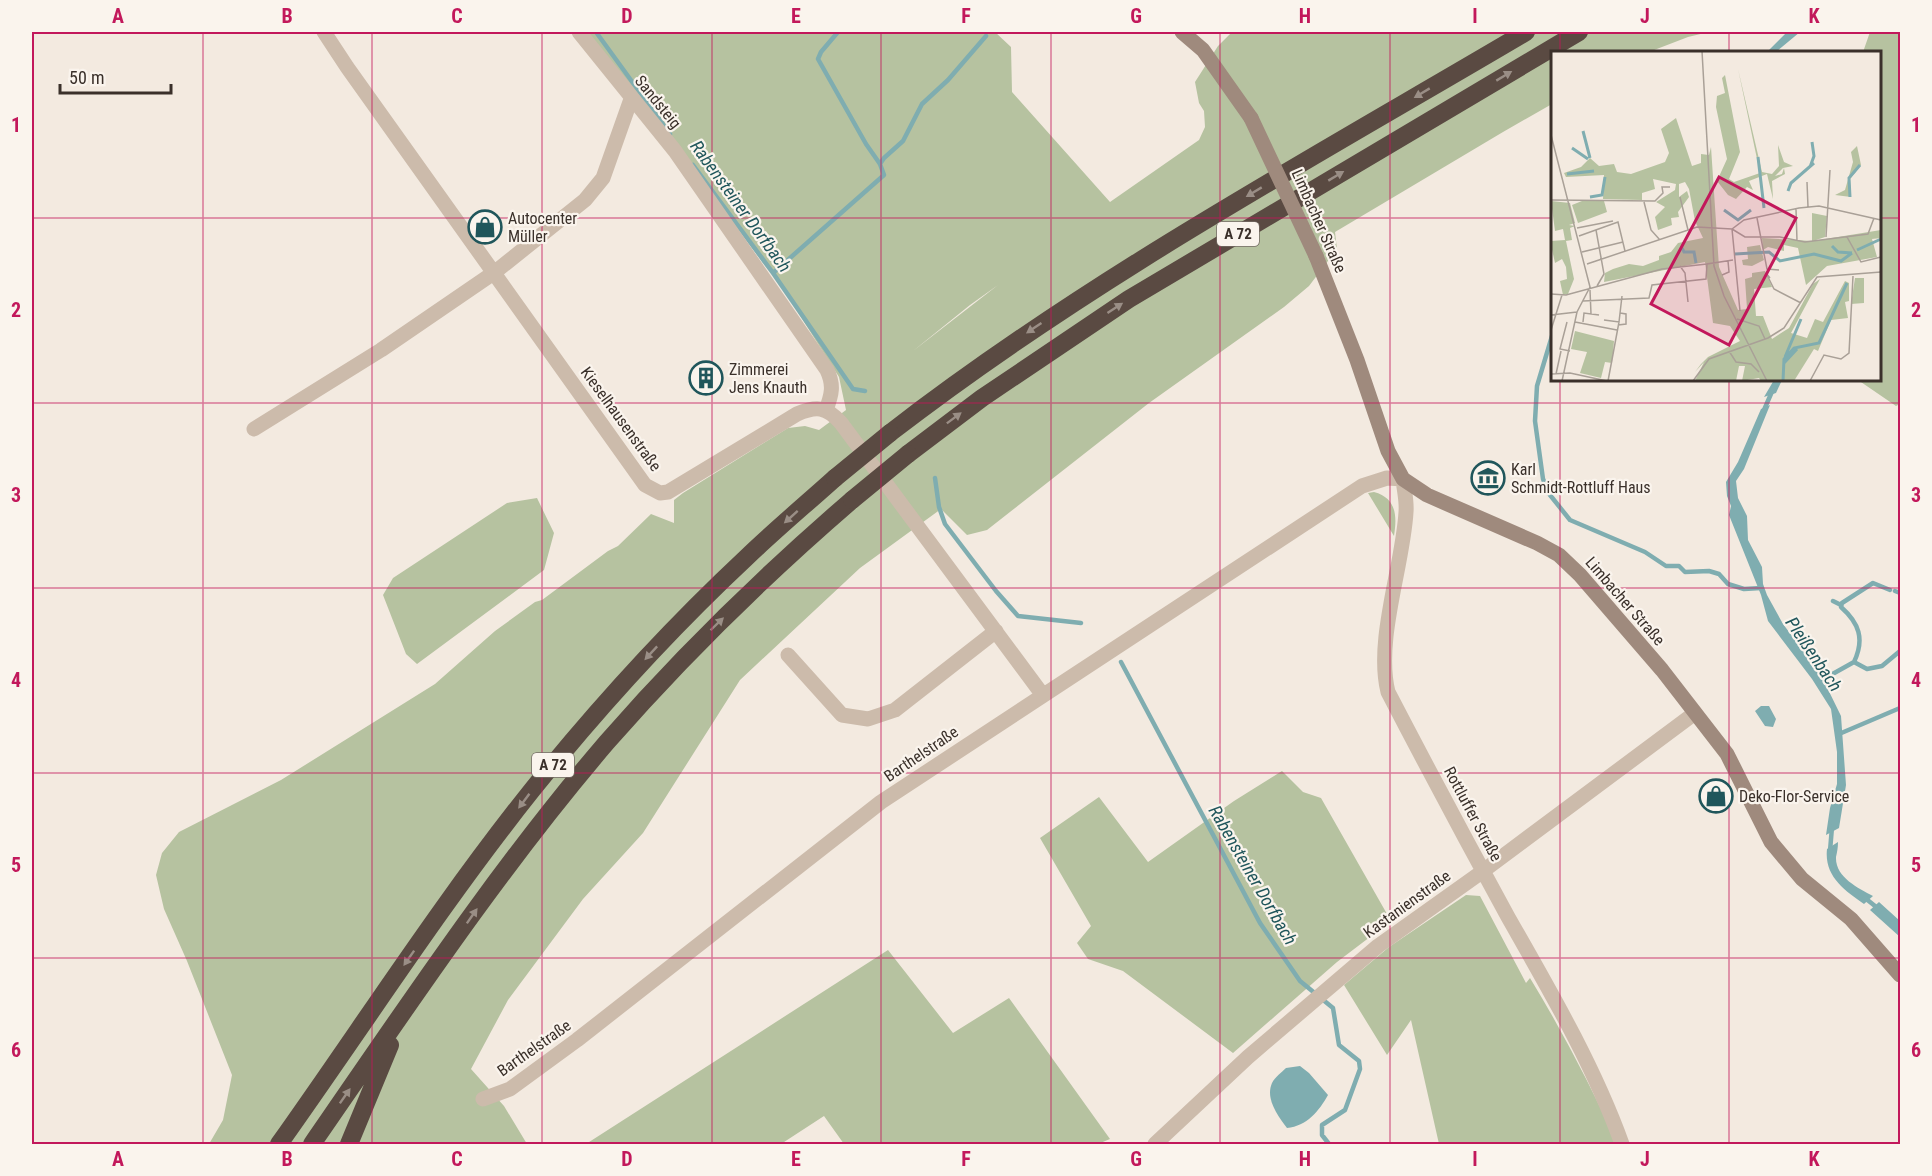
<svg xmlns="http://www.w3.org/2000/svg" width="1932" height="1176" font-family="'Roboto Condensed',sans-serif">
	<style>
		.green { fill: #b6c2a0; fill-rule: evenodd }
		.water { fill: #7fadb0 }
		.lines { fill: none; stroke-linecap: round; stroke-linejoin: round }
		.stream { stroke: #7fadb0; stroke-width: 4.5 }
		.street { stroke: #ccbbab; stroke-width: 15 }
		.secondary { stroke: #9f8a7d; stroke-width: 15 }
		.highway { stroke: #5a4a42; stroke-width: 18 }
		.secondary-bridge { stroke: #9f8a7d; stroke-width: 15 }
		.highway-bridge { stroke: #5a4a42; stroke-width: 18 }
		.oneway { fill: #9a8e86 }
		.grid { fill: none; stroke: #c2185b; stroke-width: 1.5; stroke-opacity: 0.55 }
		.labels { text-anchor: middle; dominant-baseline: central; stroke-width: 4.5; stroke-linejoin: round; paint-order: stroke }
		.shield { fill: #faf4ed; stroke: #746b64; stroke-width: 1.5 }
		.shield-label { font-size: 15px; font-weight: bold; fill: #3a302a }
		.street-label { font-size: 16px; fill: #3a302a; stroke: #faf4ed }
		.poi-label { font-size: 16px; fill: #3a302a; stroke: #faf4ed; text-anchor: start }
		.water-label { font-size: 18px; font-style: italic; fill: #20565b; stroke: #faf4ed }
		.inset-river { fill: none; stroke: #7fadb0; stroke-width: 3 }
		.inset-road { fill: none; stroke: #a9a097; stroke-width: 1.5 }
		.view { fill: #c2185b; fill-opacity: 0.15; stroke: #c2185b; stroke-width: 3 }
		.inset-edge { fill: none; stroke: #3a302a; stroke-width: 3 }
		.neatline { fill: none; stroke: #c2185b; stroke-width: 2 }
		.grid-label { font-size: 20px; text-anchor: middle; font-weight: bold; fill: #c2185b }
	</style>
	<rect width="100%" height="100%" fill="#f3eae0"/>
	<path class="green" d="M583 32H995L1011 47 1012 92 1110 202 1199 140 1205 127 1204 111 1199 103 1195 82 1218 46 1232 32H1709L1688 37 1649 52H1552V104L1503 132 1335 232 1337 249 1309 286 1284 307 1149 403 987 530 967 535 941 509 860 568 740 680 643 833 583 899 508 1000 471 1069 504 1106 527 1144H209L223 1120 232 1075 187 961 164 909 156 875 162 853 179 832 281 780 435 684 495 631 535 602 542 600 608 551 618 546 651 514 674 523V500L683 493 788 428 805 426 819 430 846 410 839 377 773 273ZM998 285 913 351 970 305Z
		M1870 32H1900V404L1896 406 1858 380H1880V52H1863Z
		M1374 492C1397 498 1397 517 1394 536L1368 493Z
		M537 498 554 533 544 570 417 664 406 654 383 595 393 578 507 503Z
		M1282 771 1303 792 1321 798 1391 921 1337 962 1233 1053 1123 971 1088 959 1077 943 1091 926 1040 838 1099 797 1148 862 1234 801Z
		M1466 895 1480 896 1526 983 1530 978C1563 1032 1591 1087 1618 1144H1439L1411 1020 1387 1055 1344 985 1389 947Z
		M888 950 953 1033 1009 998 1110 1139 1098 1144H844L824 1116 781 1144H586Z"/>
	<path class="water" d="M1787 32H1800L1776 52H1767Z
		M1774 380H1782L1776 393 1764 397Z
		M1770 405 1744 469 1736 481 1738 498 1747 516 1748 540 1762 567 1763 584 1767 595 1783 624 1820 673 1841 716 1846 785 1839 828 1826 835 1830 808 1837 784V752L1831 709 1812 679 1768 621 1761 595 1729 515 1731 506 1727 496 1726 482 1738 462 1761 409Z
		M1761 706H1769L1776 719 1773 727 1765 726 1755 711Z
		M1838 842C1838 848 1837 852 1836 857 1835 877 1858 888 1873 896L1864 904C1844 890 1824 876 1827 849Z
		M1879 902 1900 921V937L1870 910Z
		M1300 1066 1309 1073 1328 1095C1319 1111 1307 1126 1287 1128 1278 1116 1265 1099 1272 1083 1275 1077 1282 1072 1286 1068Z"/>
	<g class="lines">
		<path class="stream" d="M596 32 670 134
			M880 164 884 158 903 141 922 104 948 80 986 36
			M693 165 773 273 853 389 865 391
			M773 273 884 175 880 164 866 144 818 59 821 52 838 32
			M1552 336 1537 386 1535 421 1543 479 1550 495 1570 520 1645 552 1666 566H1679L1685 572 1709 571 1719 574 1728 584 1744 589 1761 588
			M1764 410 1777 380
			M935 478 939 507 945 524 996 591 1018 616 1081 623
			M1895 591 1900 593
			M1833 601 1841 605
			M1121 662 1260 923 1300 981 1333 1008 1339 1045 1359 1061 1360 1069 1345 1110 1322 1125V1135L1329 1144
			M1854 662C1865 639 1859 623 1841 607L1842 603 1873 583 1890 590
			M1820 681 1854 662 1867 669 1882 666 1900 651
			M1839 734 1900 708
			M1830 851 1832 827
			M1865 898 1880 910"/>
		<path class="street" d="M324 32 347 67 645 485 660 493 668 492 797 414C816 406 826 406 841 423L1042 694
			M579 32 675 151 827 370C834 385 832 394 826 410
			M254 429 381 350 495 272 585 200 603 178 631 99
			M788 655 842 715 868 719 895 710 996 631
			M483 1099 510 1089 577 1040 881 802 1362 486 1387 478 1403 479C1404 490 1407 501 1406 512 1403 566 1375 640 1388 692 1427 767 1467 842 1508 917 1550 991 1593 1064 1622 1144
			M1155 1144 1248 1057 1378 946 1479 874 1695 713"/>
		<path class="secondary" d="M1182 32 1203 50 1251 118
			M1316 256 1357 360 1388 451 1403 479 1427 495 1537 543 1559 555 1580 575 1662 670 1727 754 1771 842 1802 879 1851 919 1900 975"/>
		<path class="highway" d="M890 433C1089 279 1311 159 1526 32
			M908 454 982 398 1129 299 1579 32
			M279 1144C363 1026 441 904 532 790 598 708 670 629 747 557 775 530 805 505 835 478
			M312 1144C406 1008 499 868 607 742 683 655 765 575 852 500
			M349 1144 390 1045"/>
		<path class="secondary-bridge" d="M1251 118 1316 256"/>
		<path class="highway-bridge" d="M835 478 890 433
			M852 500 908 454"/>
	</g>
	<defs><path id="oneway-solid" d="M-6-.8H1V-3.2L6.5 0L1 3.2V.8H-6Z" transform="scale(1.5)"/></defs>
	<g class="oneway">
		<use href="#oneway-solid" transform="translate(1504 76) rotate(-31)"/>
		<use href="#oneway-solid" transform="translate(1422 93) rotate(149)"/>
		<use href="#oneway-solid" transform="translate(1336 176) rotate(-31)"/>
		<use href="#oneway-solid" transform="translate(1254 192) rotate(149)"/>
		<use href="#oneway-solid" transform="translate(1115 308) rotate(-33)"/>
		<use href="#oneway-solid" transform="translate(1034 328) rotate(146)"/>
		<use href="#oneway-solid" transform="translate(954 418) rotate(-37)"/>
		<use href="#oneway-solid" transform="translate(791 517) rotate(138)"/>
		<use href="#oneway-solid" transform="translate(717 624) rotate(-44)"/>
		<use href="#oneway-solid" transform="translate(651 653) rotate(133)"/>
		<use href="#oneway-solid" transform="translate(524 801) rotate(127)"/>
		<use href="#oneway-solid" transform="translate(472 916) rotate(-55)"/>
		<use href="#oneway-solid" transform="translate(409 958) rotate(125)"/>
		<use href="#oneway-solid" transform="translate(345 1096) rotate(-55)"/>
	</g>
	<path class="grid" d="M203 32V1144M372 32V1144M542 32V1144M712 32V1144M881 32V1144M1051 32V1144M1220 32V1144M1390 32V1144M1560 32V52M1729 32V52M32 218H1552M1880 218H1900M1560 380V1144M1729 380V1144M32 403H1900M32 588H1900M32 773H1900M32 958H1900"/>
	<defs>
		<symbol id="shop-ring" viewBox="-11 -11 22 22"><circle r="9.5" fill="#faf4ed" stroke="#20565b" stroke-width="1.5"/><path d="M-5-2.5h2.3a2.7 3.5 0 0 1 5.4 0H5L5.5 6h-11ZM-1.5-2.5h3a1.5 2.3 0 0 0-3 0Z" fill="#20565b"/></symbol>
		<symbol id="building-ring" viewBox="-11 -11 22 22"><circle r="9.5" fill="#faf4ed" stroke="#20565b" stroke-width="1.5"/><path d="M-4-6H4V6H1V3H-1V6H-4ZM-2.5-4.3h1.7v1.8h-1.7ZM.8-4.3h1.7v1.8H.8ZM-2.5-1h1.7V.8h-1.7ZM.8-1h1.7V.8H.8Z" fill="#20565b"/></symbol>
		<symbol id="museum-ring" viewBox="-11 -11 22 22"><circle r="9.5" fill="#faf4ed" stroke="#20565b" stroke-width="1.5"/><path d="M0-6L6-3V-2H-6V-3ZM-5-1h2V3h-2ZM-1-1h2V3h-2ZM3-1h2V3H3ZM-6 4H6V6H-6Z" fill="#20565b"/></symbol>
	</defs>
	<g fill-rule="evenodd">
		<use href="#shop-ring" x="466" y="208" width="38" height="38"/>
		<use href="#building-ring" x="687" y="359" width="38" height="38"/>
		<use href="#museum-ring" x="1469" y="459" width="38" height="38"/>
		<use href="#shop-ring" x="1697" y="777" width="38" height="38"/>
	</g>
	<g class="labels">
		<g class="shield">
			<rect x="1217" y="222" width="42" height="24" rx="4.5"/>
			<rect x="532" y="753" width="42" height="24" rx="4.5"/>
		</g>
		<g class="shield-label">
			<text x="1238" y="234">A 72</text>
			<text x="553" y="765">A 72</text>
		</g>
		<g class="street-label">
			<text transform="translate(658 102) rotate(51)">Sandsteig</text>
			<text transform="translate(1319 221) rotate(66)">Limbacher Straße</text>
			<text transform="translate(621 419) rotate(54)">Kieselhausenstraße</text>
			<text transform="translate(1625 601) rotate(49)">Limbacher Straße</text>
			<text transform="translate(921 754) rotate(-34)">Barthelstraße</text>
			<text transform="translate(1473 814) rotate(62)">Rottluffer Straße</text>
			<text transform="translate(1407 904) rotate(-36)">Kastanienstraße</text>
			<text transform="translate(534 1048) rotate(-35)">Barthelstraße</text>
		</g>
		<g class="poi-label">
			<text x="508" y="218">Autocenter<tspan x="508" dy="18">Müller</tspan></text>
			<text x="729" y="369">Zimmerei<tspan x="729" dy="18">Jens Knauth</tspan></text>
			<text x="1511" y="469">Karl<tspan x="1511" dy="18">Schmidt-Rottluff Haus</tspan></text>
			<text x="1739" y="796">Deko-Flor-Service</text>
		</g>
		<g class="water-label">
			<text transform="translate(741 206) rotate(54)">Rabensteiner Dorfbach</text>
			<text transform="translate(1814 654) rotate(56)">Pleißenbach</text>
			<text transform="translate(1253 875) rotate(60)">Rabensteiner Dorfbach</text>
		</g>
	</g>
	<g transform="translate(1551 51)">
		<rect width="330" height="330" fill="#f3eae0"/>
		<path d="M187 18 211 121 221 123 228 115 227 94 233 111 242 115 232 117 224 125 231 123 233 117 234 123 221 130 222 148 216 123 198 130 202 139 196 136 185 148 177 144 166 130 176 108 165 56 166 45 174 42 171 27 174 24 189 101 178 128 183 131 209 122ZM125 67 141 115 150 112V103L158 104 160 96 168 216 187 259 196 258 194 228 201 226V222L214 220 221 236 203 238 205 265H212L221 288 238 277 262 233 269 228 240 282 256 287 264 268 272 271 294 230 298 232V250L294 251 297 267 280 269 267 300 263 298 243 330H210L208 327 191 330 194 315H188L185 330H144L153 311 144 321 150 313 157 306 189 290 179 275 162 272 154 211 53 231 54 222 62 218 78 213 92 215 108 209V205L120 201 127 192 152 187 144 170 138 138 134 131 128 133V146L136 140 138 146 127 161 128 166 120 167 121 174 107 179 104 166 114 156 105 151 124 139 125 133 102 128 104 138 91 142V149L52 148 53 124 15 126 13 122 30 116 39 107 48 115 63 113 66 121 80 123 114 111 118 102 110 78ZM306 95 310 114 299 128 300 146 284 144 294 139 302 111 300 101ZM0 150 19 152 24 172 18 174 24 175 19 177 21 189 15 190 23 228 17 243 12 244 9 230 16 228 15 216 11 208 4 212 0 194V190L14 189 12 178 4 180ZM31 150H53L56 161 27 172 21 154ZM261 162 276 165 274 186 262 190 330 179V187L321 188 326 206 276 215 255 234 247 197 233 194V200L217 196 212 199 211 187 261 190ZM209 194 213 209 201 215 192 214 191 209 197 208 196 196ZM304 227H313V252L300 253ZM24 280 63 290 61 312 54 311 50 327 29 322 36 301 20 298Z" fill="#b6c2a0"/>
		<path class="inset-river" d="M32 80 39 107M21 97 37 108M207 106 213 157M259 116 263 105 261 91M16 123 43 120M237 140 240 132 263 112M39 146 51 144 54 126M299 146 298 127 309 114M173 159 187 169 200 159M281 195 287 201 301 202M131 197 133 201H143L145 212M306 199 330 188M184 203 218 201 229 210 263 203 290 210 301 202M234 306 250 268M233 312 246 298M232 330 233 308 243 297 268 292 296 232"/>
		<path class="inset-road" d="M151 0 163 215 173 245 216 330M0 84 39 236 26 261 11 330M256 131 257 156M129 146 137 179M0 149 104 150 112 142 111 136H119M93 151 100 179 109 189M245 158 246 190M206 167 216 218 228 219M26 177 62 170M181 178 194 186H229L254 191 317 183 323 167M181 178 189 260M45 179 53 223 46 235M28 185 67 171 74 200M275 186 279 119M296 186 310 211 330 206M31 201 72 191M36 213 146 176 181 178 193 169 248 157 268 155 330 169M129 215 134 222 137 251M171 224 178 221 177 210M219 227 215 222 223 238 250 252M39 239 40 263M0 243 15 244 111 218 156 213M32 250 98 247 101 234 155 228 156 213 182 209M0 264 26 261M186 268 208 275 214 288M53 269 68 271 71 245M16 271 9 298 19 300M24 271 66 279M32 271 33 262 48 264M67 274 75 273V263L69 262M0 279 11 244M178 300 185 311 200 313 208 321M0 323 19 322 56 330M5 323 10 300M57 330 68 271M142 330 158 308 217 287 233 277 266 226 330 221M259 330 273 304 290 308 298 302 302 225"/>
		<path class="view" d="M168 126 245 167 178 294 100 253Z"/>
		<rect width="330" height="330" class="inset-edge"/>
	</g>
	<rect width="1932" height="1176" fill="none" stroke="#faf4ed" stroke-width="66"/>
	<path d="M60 84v9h111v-9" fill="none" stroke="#3a302a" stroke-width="3"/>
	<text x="69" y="84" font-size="18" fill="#3a302a" stroke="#faf4ed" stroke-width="4.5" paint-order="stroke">50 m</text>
	<rect x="33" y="33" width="1866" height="1110" class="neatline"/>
	<g class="grid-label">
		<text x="118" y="23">A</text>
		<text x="287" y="23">B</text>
		<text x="457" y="23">C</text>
		<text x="627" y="23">D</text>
		<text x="796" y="23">E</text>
		<text x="966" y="23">F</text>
		<text x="1136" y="23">G</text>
		<text x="1305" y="23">H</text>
		<text x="1475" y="23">I</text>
		<text x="1645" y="23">J</text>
		<text x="1814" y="23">K</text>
		<text x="16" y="132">1</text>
		<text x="1916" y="132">1</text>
		<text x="16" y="317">2</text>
		<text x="1916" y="317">2</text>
		<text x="16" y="502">3</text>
		<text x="1916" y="502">3</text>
		<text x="16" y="687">4</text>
		<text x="1916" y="687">4</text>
		<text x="16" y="872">5</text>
		<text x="1916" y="872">5</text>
		<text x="16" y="1057">6</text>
		<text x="1916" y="1057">6</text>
		<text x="118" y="1166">A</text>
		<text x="287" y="1166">B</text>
		<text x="457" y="1166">C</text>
		<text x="627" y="1166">D</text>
		<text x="796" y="1166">E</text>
		<text x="966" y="1166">F</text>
		<text x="1136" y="1166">G</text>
		<text x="1305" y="1166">H</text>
		<text x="1475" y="1166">I</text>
		<text x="1645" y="1166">J</text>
		<text x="1814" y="1166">K</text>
	</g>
</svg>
